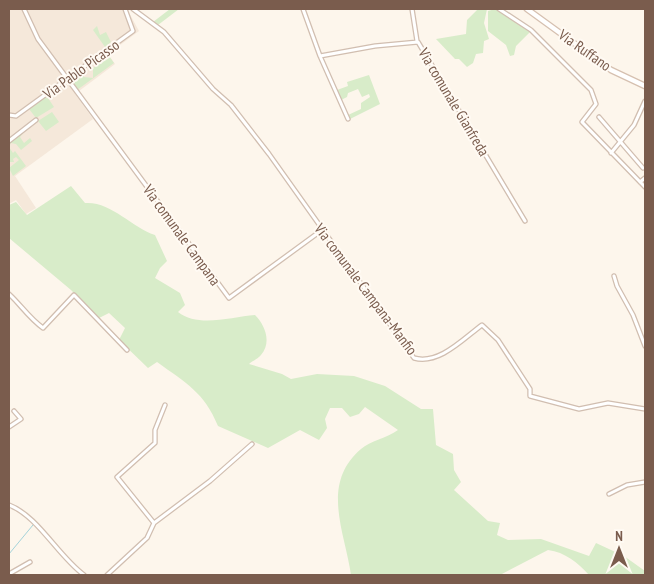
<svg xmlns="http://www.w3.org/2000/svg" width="654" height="584" font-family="'PT Sans Narrow',sans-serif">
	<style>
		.residential { fill: #f5e8da }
		.green { fill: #d8ecc9 }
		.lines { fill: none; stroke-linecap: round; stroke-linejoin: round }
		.stream { stroke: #a5d3da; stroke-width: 1 }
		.street-casing { stroke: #d1beb0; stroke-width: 5.5 }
		.secondary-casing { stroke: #d6c0b0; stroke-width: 7 }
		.street { stroke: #fff; stroke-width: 3 }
		.secondary { stroke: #fff; stroke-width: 4.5 }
		.labels { text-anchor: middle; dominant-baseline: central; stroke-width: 4; stroke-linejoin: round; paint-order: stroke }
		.street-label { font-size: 15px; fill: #7a5c4d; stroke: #fffaf3 }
	</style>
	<rect width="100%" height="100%" fill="#fdf6ec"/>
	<path class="residential" d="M9 9H127L139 31 108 54 115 64 75 94 93 119 15 176 36 208 26 214 16 200 9 204Z"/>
	<path class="green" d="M170 9H179L158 25 153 22Z
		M478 9H487L484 23 489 39 484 41 483 53 476 54 473 63 467 67 459 59H455L436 39 466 34 467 20Z
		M495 9 530 32 516 46 514 55 510 56 506 45 488 31V11Z
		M97 26 100 35 106 32 111 42 105 47 93 30Z
		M106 52 114 63 77 90 70 79 78 73 84 75V77L93 78V68L104 61 102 59 80 71Z
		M369 75 380 104 350 119 348 115 361 109V103L370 97 369 94 362 97 358 89 348 93 347 97 341 100 337 90 348 86 347 82Z
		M45 97 48 98 54 107 36 118 29 109Z
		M52 112 59 122 46 131 38 121Z
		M25 131 20 137 24 143 30 138 32 141 21 150 16 144 11 143 9 147V143Z
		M9 147 13 153 15 151 26 166 13 176 9 168 19 160 16 157 13 159 14 162H9Z
		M71 186 85 203C111 201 131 227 155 235L167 261 160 268 155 278 180 293 185 305 178 312C198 328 231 317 255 315 265 325 272 342 261 355 258 359 252 361 249 364L282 374 291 379 317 374 354 376 385 386 421 409H433L436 445 453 454 454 470 461 482 454 490 488 521 500 523 497 535 508 540 541 539 589 556 596 543 624 556 645 571V575H589C578 563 565 552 548 550L500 575H351C345 532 320 484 361 449 370 441 387 438 398 430L365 407 359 414 350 417 342 408H330L325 419 327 428 319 440 300 430 268 448 218 426C204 392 186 383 157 362L148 368 119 340 125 328 109 313 99 318 71 290 9 238V205L16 202 27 215Z"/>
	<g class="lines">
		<path class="stream" d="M9 554 33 525"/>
		<defs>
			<path id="street" d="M24 9 38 39 229 298 322 230
				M133 9 164 32 213 89 231 105 269 154 414 358C439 365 463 339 482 325L498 340 530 389V396L579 409 608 403 645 409
				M303 9 320 56 348 119
				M412 9 417 41
				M499 9 531 30 591 90 596 104 582 122 645 187
				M320 56 375 46 418 42 525 221
				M9 115 16 116 133 31 125 9
				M599 117 643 168
				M9 141 36 120
				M611 153 634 125 645 101
				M640 182 645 178
				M614 276 617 286 633 315 645 346
				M9 294C21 305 29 318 43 328L74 295 127 350
				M9 427 21 419 14 411
				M609 494 627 485 645 482
				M9 505C38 516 58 556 84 575
				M154 523 210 481 252 444
				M9 574 30 562
				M107 575 147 538 154 523 117 477 155 443V430L165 405"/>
			<path id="secondary" d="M527 9 611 70 645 86"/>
		</defs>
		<use href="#street" class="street-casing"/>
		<use href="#secondary" class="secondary-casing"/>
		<use href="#street" class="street"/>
		<use href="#secondary" class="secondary"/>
	</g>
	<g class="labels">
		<g class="street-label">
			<text transform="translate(585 50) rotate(35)">Via Ruffano</text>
			<text transform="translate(81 69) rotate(-36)">Via Pablo Picasso</text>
			<text transform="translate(454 102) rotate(59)">Via comunale Gianfreda</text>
			<text transform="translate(182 235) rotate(54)">Via comunale Campana</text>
			<text transform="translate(366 289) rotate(53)">Via comunale Campana-Manfio</text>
		</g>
	</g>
	<rect width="654" height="584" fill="none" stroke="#7a5c4d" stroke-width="20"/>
	<g transform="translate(619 549)" stroke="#fffaf3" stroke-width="4" paint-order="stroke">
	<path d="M0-4L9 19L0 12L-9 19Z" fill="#7a5c4d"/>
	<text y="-8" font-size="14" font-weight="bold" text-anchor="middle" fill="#7a5c4d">N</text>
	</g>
</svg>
